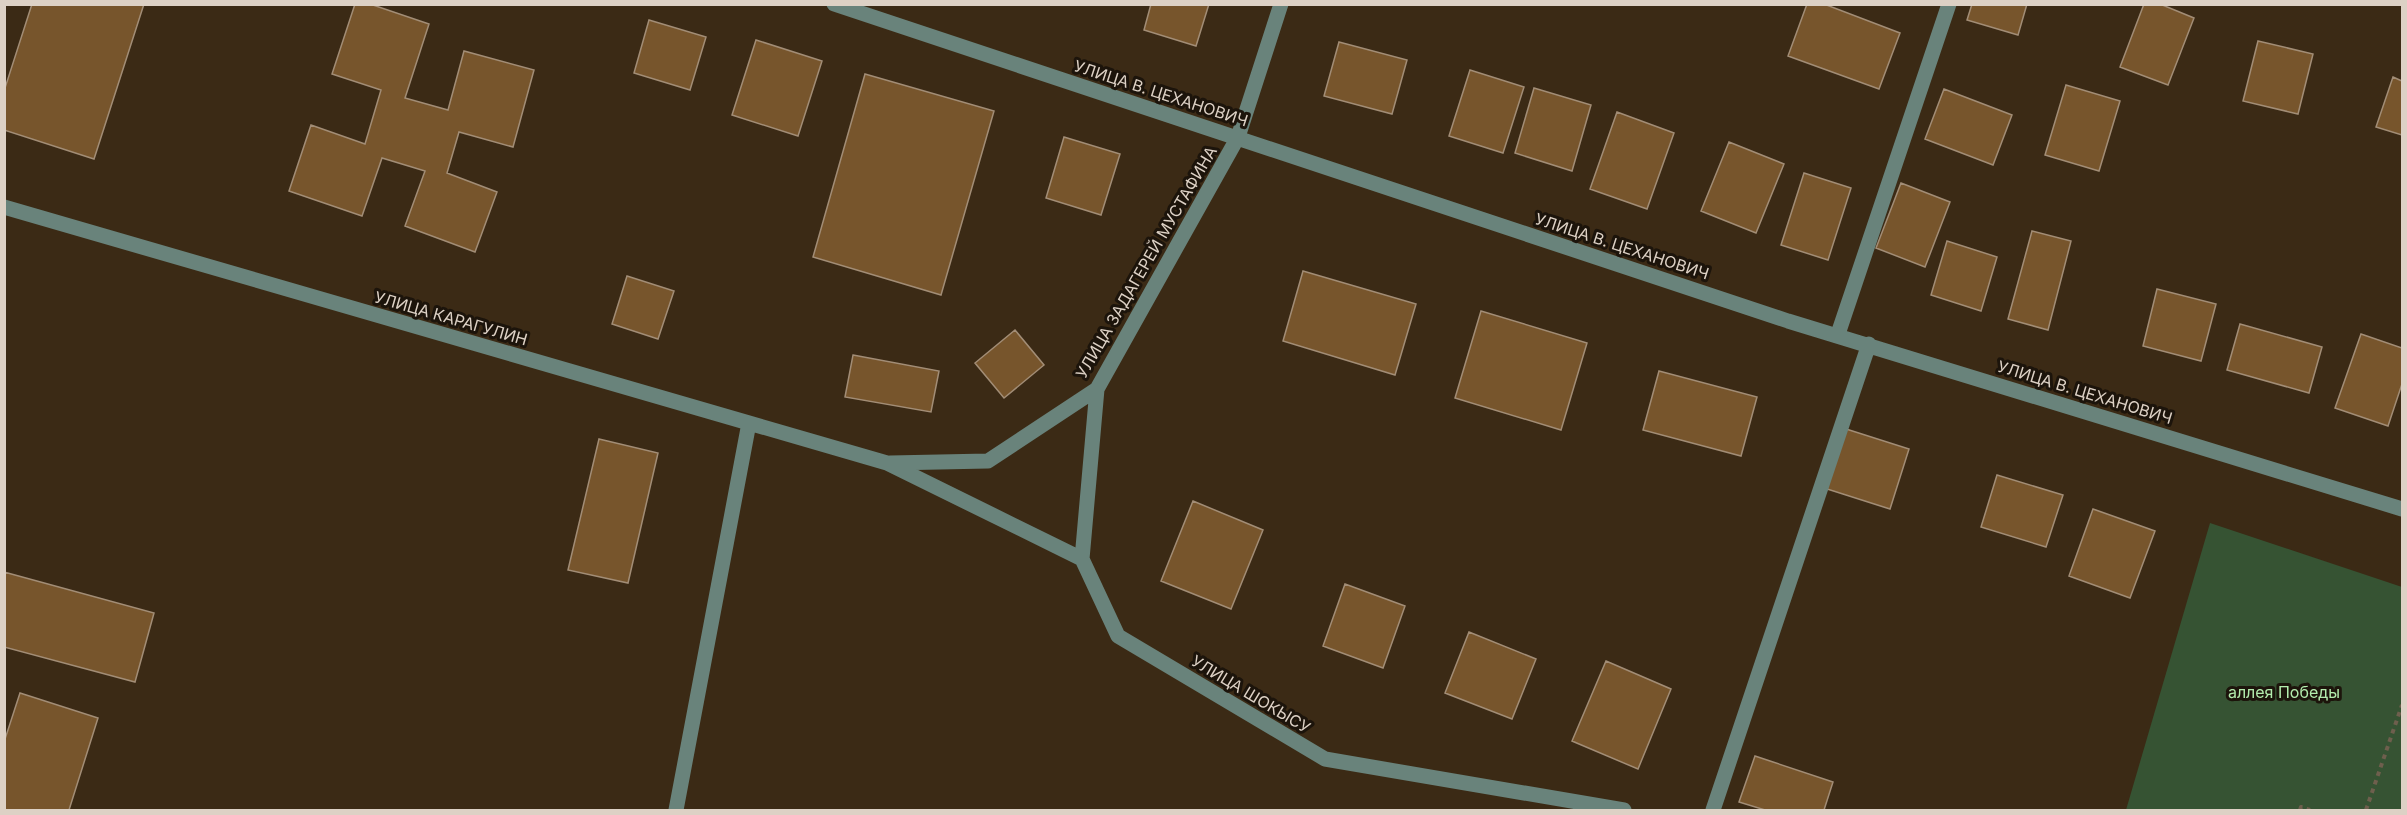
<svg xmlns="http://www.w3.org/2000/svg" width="2407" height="815" font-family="Inter,sans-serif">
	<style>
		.green { fill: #365333 }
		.building { fill: #77552c; stroke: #a28d76; stroke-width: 1.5 }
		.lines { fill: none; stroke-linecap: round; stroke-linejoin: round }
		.path { stroke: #6e5f4d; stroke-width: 4; stroke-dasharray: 4.5 4.5; stroke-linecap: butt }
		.minor { stroke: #69837b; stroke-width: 15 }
		.labels { text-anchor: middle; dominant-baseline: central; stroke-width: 6; stroke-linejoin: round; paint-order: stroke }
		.street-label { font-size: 16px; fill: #ddd1c5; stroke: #1c140b }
		.park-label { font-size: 16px; fill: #b3ecad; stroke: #1c140b }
	</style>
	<rect width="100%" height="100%" fill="#3b2a15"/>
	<path class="green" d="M2210 523 2402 587V810H2126Z"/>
	<path class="building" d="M32 4H144L94 159 4 130V91Z
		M355 4H370L429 24 405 98 448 110 464 51 534 70 513 147 459 132 447 173 497 192 475 252 405 226 425 171 382 158 362 216 289 191 311 125 365 144 381 90 332 74Z
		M1151 4H1209L1196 46 1144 30Z
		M1807 4H1824L1900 33 1879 89 1788 56Z
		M1972 4H2027L2018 35 1967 20Z
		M2144 4H2160L2194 18 2168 85 2120 67Z
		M649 20 706 37 690 90 634 73Z
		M756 40 822 61 798 136 732 115Z
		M2258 41 2313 54 2298 114 2243 101Z
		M1339 42 1407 60 1392 114 1324 96Z
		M1470 70 1524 87 1503 153 1449 136Z
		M865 74 994 111 941 295 813 257Z
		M2393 77 2402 81V135L2376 127Z
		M2066 85 2120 101 2099 171 2045 155Z
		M1534 88 1591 105 1572 171 1515 153Z
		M1944 89 2012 115 1993 165 1925 139Z
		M1617 112 1674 133 1647 209 1590 189Z
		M1064 137 1120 154 1101 215 1046 198Z
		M1729 142 1784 164 1756 233 1701 211Z
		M1804 173 1851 188 1828 260 1781 245Z
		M1901 183 1950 202 1925 267 1876 248Z
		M2032 231 2071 241 2048 330 2008 319Z
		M1947 241 1997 257 1981 311 1931 295Z
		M1303 271 1416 304 1395 375 1283 341Z
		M627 276 674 291 658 339 612 324Z
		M2157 289 2216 304 2201 361 2143 346Z
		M1481 311 1587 343 1561 430 1455 398Z
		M2240 324 2322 347 2309 393 2227 370Z
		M1015 330 1044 365 1004 398 975 363Z
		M2361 334 2402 348V384L2388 426 2335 408Z
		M853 355 939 371 931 412 845 397Z
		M1659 371 1757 397 1741 456 1643 430Z
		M1843 428 1909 449 1890 509 1824 488Z
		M599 439 658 453 628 583 568 570Z
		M1997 475 2063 495 2046 547 1981 527Z
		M1193 501 1263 530 1231 609 1161 581Z
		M2093 509 2155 531 2130 598 2069 576Z
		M4 572 154 613 135 682 4 647Z
		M1345 584 1405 606 1383 668 1323 646Z
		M1469 632 1536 659 1512 719 1445 693Z
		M1606 661 1671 689 1638 769 1572 741Z
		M20 693 98 718 69 810H4V742Z
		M1755 756 1833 782 1824 810H1765L1739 802Z"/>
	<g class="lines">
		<path class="path" d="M2300 810 2301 807 2310 810
			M2366 810 2402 705"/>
		<path class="minor" d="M834 4 1788 321 2402 509
			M4 207 887 463 1082 559
			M1838 334 1949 4
			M1097 389 1082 559 1118 636 1325 759 1624 810
			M890 463 988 461 1097 389 1238 137 1281 4
			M676 810 749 423
			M1713 810 1869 344"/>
	</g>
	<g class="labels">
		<g class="street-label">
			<text transform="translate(1161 93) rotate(18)">УЛИЦА В. ЦЕХАНОВИЧ</text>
			<text transform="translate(1622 246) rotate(18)">УЛИЦА В. ЦЕХАНОВИЧ</text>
			<text transform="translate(1146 262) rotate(-60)">УЛИЦА ЗАДАГЕРЕЙ МУСТАФИНА</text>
			<text transform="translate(451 318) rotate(16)">УЛИЦА КАРАГУЛИН</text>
			<text transform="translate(2085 392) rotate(17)">УЛИЦА В. ЦЕХАНОВИЧ</text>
			<text transform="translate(1251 694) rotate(31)">УЛИЦА ШОКЫСУ</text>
		</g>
		<g class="park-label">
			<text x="2284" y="692">аллея Победы</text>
		</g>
	</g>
	<rect width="2407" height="815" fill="none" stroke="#ddd1c5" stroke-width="12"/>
</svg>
